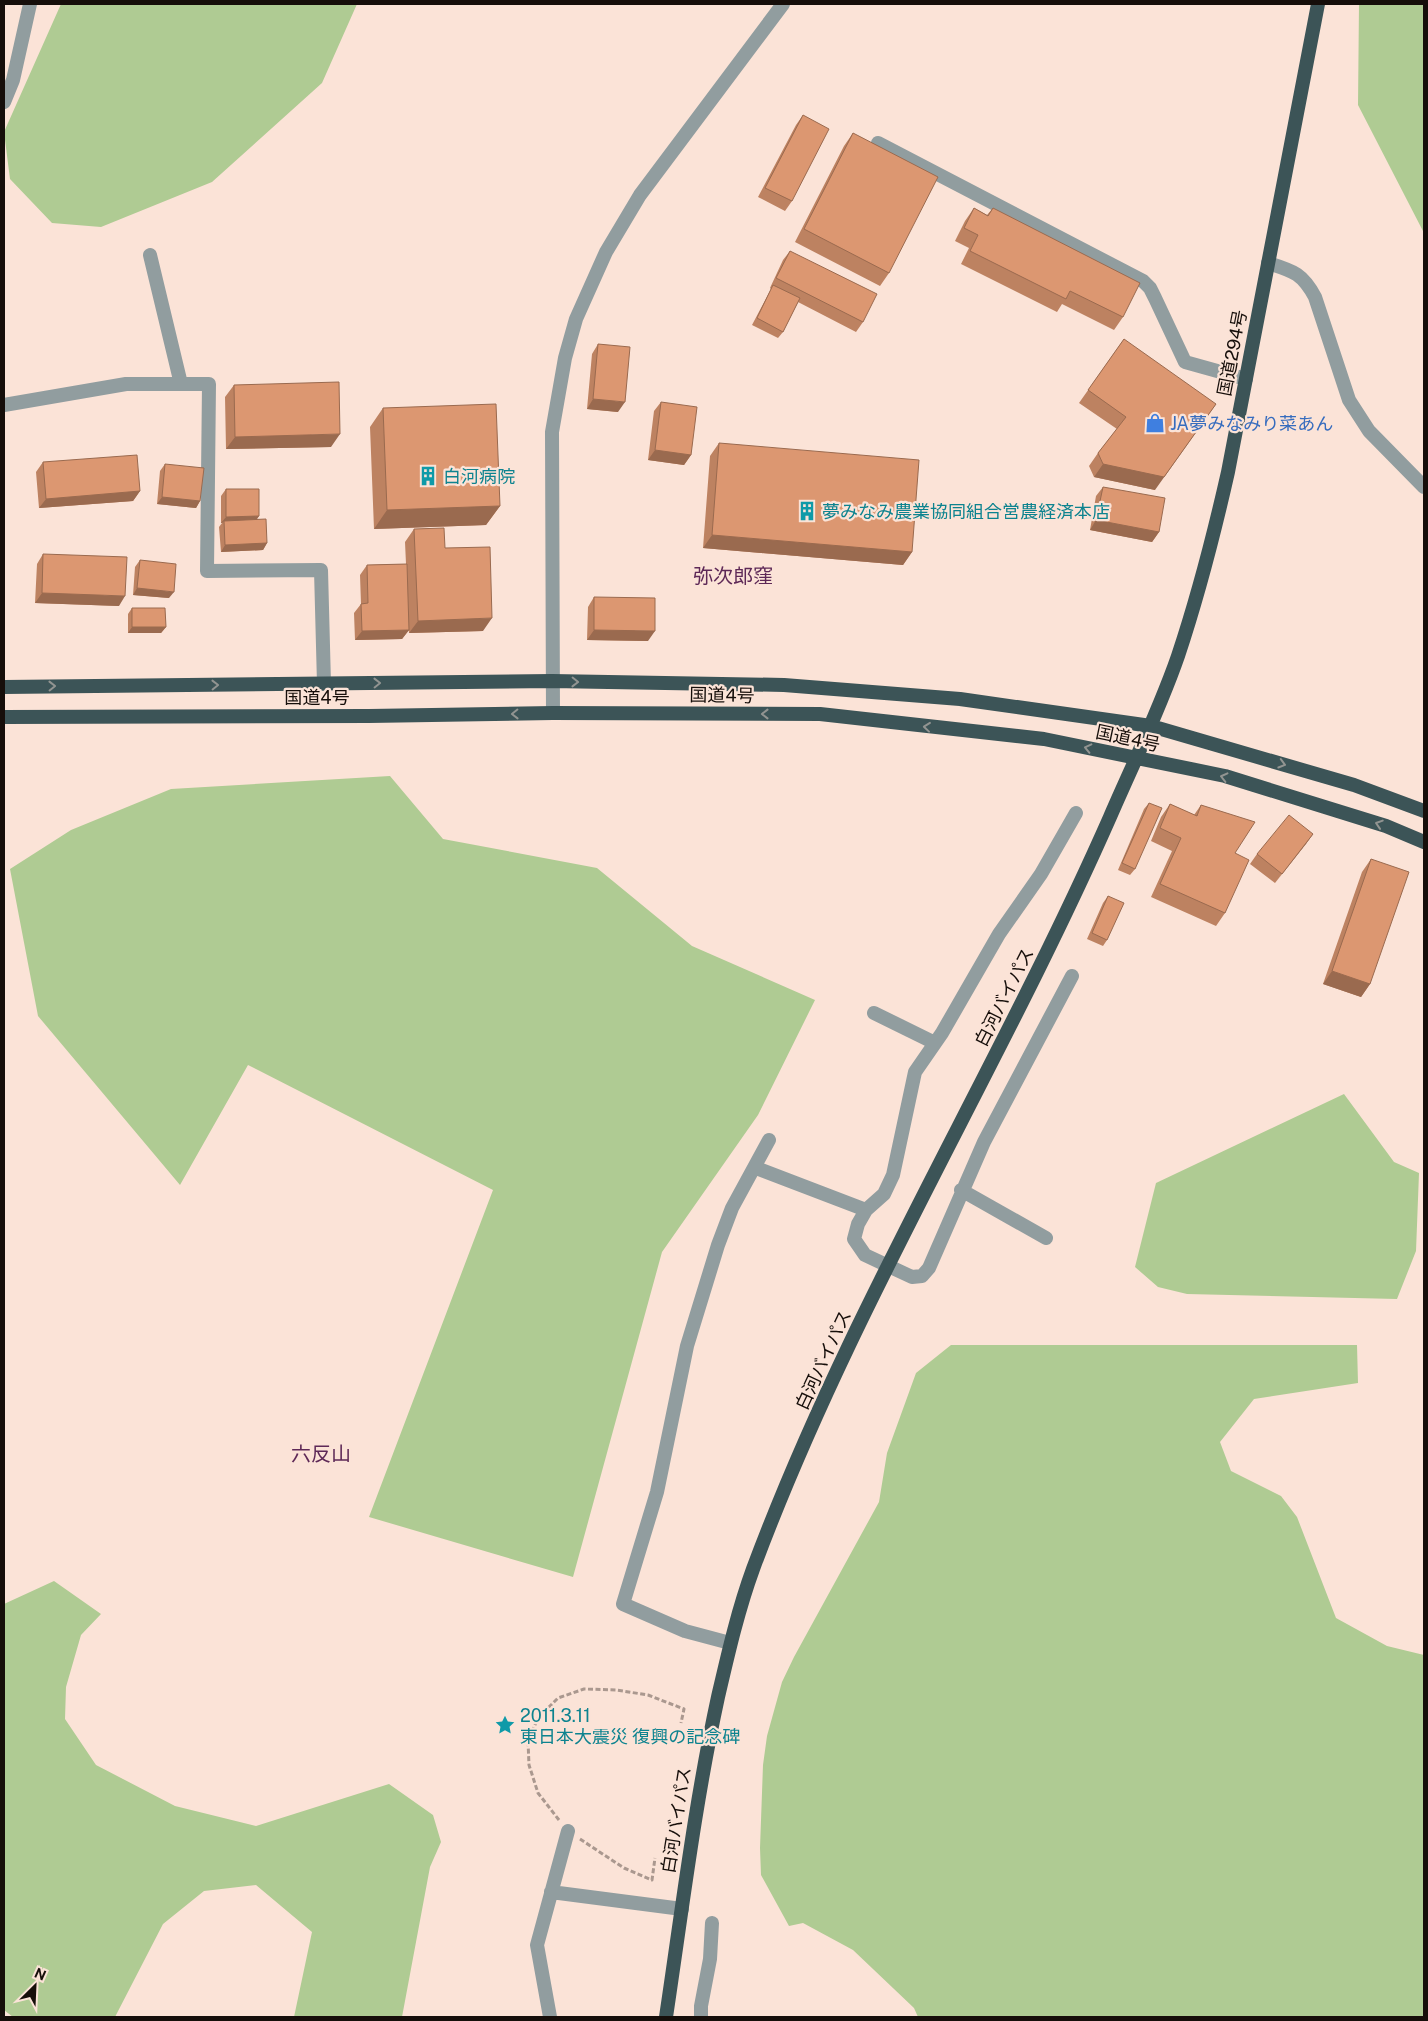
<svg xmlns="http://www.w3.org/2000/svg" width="1428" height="2021" font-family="'Public Sans','Noto Sans JP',sans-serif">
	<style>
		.green { fill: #afcb93 }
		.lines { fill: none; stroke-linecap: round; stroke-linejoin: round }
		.path { stroke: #aa988f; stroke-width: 3; stroke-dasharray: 5 2.5; stroke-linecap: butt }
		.minor { stroke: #919d9f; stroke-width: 14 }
		.tertiary { stroke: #919d9f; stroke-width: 14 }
		.trunk { stroke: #3c5457; stroke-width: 14 }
		.wall { fill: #bd8261 }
		.shaded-wall { fill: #9a6a4f }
		.building { fill: #dc9771; stroke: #9a6a4f }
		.oneway { stroke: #929491 }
		.labels { text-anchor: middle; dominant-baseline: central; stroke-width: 4.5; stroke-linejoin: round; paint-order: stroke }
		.street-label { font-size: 18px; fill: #160e0a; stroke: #fbe3d7 }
		.shop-label { font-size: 18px; fill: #366cbe; stroke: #fbe3d7; text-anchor: start }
		.culture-label { font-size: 18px; fill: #0d838f; stroke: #fbe3d7; text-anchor: start }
		.quarter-label { font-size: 20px; fill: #5e2957; stroke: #fbe3d7 }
	</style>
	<rect width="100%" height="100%" fill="#fbe3d7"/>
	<path class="green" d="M61 4H357L322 83 212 182 101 227 52 223 10 179 4 132Z
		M1359 4H1424V233L1358 105Z
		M390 776 443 839 597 868 692 946 815 1000 758 1115 662 1252 573 1577 369 1517 493 1190 248 1065 180 1185 38 1016 10 869 71 830 171 789Z
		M1344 1094 1394 1162 1419 1173 1416 1251 1397 1299 1187 1294 1158 1287 1135 1267 1156 1183Z
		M951 1345H1357L1358 1383 1254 1399 1220 1442 1231 1471 1281 1496 1297 1517 1336 1618 1387 1646 1424 1655V2017H918L914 2008 853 1950 803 1923 789 1926 761 1875 760 1848 763 1765 767 1736 782 1682 794 1657 879 1502 887 1453 916 1373Z
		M54 1581 101 1614 81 1635 66 1687 65 1719 96 1765 175 1806 256 1826 389 1784 433 1815 441 1842 430 1867 402 2017H294L312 1932 256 1885 204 1891 163 1924 115 2017H13L4 2010V1604Z"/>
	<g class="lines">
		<path class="path" d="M559 1820 538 1793 529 1765 528 1741 538 1718 558 1698 584 1689 616 1690 648 1695 684 1709 681 1723
			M580 1839 624 1868 652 1880 655 1858"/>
		<path class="minor" d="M4 102 13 80 30 4
			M878 143 1143 281 1150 288 1155 298 1185 362 1246 379
			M150 255 181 384
			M1268 263C1293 271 1302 273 1315 297L1349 400 1369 431 1424 487
			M4 405 126 384H209L207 571 321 570 324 684
			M1072 976 984 1142 929 1268 922 1276 912 1277 865 1255 854 1239 858 1224 866 1210 884 1194 893 1175 915 1072 942 1033 999 934 1041 874 1076 813
			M874 1013 935 1043
			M756 1168 866 1210
			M961 1190 1046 1238
			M730 1643 685 1631 623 1604 657 1492 687 1346 718 1245 732 1208 769 1140
			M551 1892 682 1909
			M550 2017 537 1945 568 1831
			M701 2017V2006L710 1959 712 1923"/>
		<path class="tertiary" d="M553 713 552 432 565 358 576 319 606 252 640 195 783 4"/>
		<path class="trunk" d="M4 687 552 681 784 685 960 699 1151 726 1354 785 1424 811
			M4 717 369 716 553 713 820 714 1044 739 1225 776 1386 826 1424 842
			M666 2017C682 1910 695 1803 718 1697 728 1654 738 1610 753 1569 850 1308 998 1071 1110 817 1133 764 1159 711 1178 656 1198 596 1214 534 1228 472L1318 4"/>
	</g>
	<path class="wall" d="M803 115 792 201 785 211 758 197 796 125Z
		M853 133 889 273 880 286 795 242 844 146Z
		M974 208 987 215 993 208 1123 317 1114 330 1062 304 1057 312 961 264 969 248 955 241 965 221Z
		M790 251 863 322 856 332 798 302 783 332 778 338 752 325 771 289 770 288 783 260Z
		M1124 339 1155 490 1094 477 1089 466 1098 453 1117 429 1079 403Z
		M598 344 618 412 587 409 592 354Z
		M234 385 331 447 226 449 225 397Z
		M661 402 691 455 684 465 648 460 654 411Z
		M383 408 500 506 486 525 374 529 370 427Z
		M719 443 912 552 903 565 703 548 710 456Z
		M43 462 140 491 133 501 39 508 36 472Z
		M165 464 200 501 196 508 157 504 160 471Z
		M1103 487 1159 532 1152 542 1090 530 1096 496Z
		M226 489 259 516 257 519 267 543 263 550 221 552 219 527 222 523H221V496Z
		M414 529 445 548 483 631 409 633 408 618 409 630 402 639 355 640 354 613 361 604 360 575 367 565 406 564 405 542Z
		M43 554 119 606 35 603 37 564Z
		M140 560 169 598 133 595 135 567Z
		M594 597 648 641 587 640 588 607Z
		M132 608 166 627 161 633H128V614Z
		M1149 803 1135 869 1130 875 1118 870 1144 809Z
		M1170 804 1194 815 1201 805 1235 853 1225 913 1216 926 1151 897 1172 851 1151 841 1161 817Z
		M1313 834 1275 883 1250 864 1257 854Z
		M1371 859 1370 984 1361 997 1323 984 1362 872Z
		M1108 896 1107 940 1103 946 1087 939 1103 903Z"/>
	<path class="shaded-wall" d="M593 399 625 402 618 412 587 409Z
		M1216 404 1155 490 1094 477 1103 464Z
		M340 434 331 447 226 449 235 437Z
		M655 450 691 455 684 465 648 460Z
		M140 491 133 501 39 508 46 499Z
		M162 497 200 501 196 508 157 504Z
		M500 506 486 525 374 529 387 510Z
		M259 516 254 523 224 521 222 523H221L226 517Z
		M1096 520 1159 532 1152 542 1090 530Z
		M712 535 912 552 903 565 703 548Z
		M267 543 263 550 221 552 225 545Z
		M137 588 174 592 169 598 133 595Z
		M42 593 125 596 119 606 35 603Z
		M492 618 483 631 409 633 418 621Z
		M132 627H166L161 633H128Z
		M409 630 402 639 355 640 362 631Z
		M594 630 655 631 648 641 587 640Z
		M1313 834 1306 844 1275 883 1282 874Z
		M1332 971 1370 984 1361 997 1323 984Z"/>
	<path class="building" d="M803 115 829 129 792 201 765 188Z
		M853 133 938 177 889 273 804 229Z
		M974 208 988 216 993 208 1140 283 1123 317 1070 291 1066 299 970 251 978 235 964 228Z
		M790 251 877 294 863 322 776 278Z
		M773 285 800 298 783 332 757 318Z
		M1124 339 1216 404 1164 477 1103 464 1098 453 1126 417 1088 390Z
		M598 344 630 347 625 402 593 399Z
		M339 382 340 434 235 437 234 385Z
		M661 402 697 407 691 455 655 450Z
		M496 404 500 506 387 510 383 408Z
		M719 443 919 460 912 552 712 535Z
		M137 455 140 491 46 499 43 462Z
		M165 464 204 468 200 501 162 497Z
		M1103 487 1165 498 1159 532 1096 520Z
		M226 489H259V516L226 517Z
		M266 519 267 543 225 545 224 521Z
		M444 528 445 548 490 547 492 618 418 621 414 529Z
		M43 554 127 557 125 596 42 593Z
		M140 560 176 564 174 592 137 588Z
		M407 564 409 630 362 631 361 604 368 603 367 565Z
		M594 597 655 598V631L594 630Z
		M132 608H165L166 627H132Z
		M1149 803 1162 808 1135 869 1122 863Z
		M1170 804 1197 816 1201 805 1255 822 1235 853 1249 860 1225 913 1160 884 1181 838 1160 828Z
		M1289 815 1313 834 1282 874 1257 854Z
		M1371 859 1409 872 1370 984 1332 971Z
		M1108 896 1124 903 1107 940 1092 933Z"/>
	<defs><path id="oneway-chevron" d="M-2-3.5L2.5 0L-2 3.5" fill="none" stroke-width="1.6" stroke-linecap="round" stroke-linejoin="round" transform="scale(1.25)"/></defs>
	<g class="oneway">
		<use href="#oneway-chevron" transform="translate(575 682) rotate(1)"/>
		<use href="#oneway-chevron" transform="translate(377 683) rotate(-1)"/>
		<use href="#oneway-chevron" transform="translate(215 685) rotate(-1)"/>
		<use href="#oneway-chevron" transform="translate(52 686) rotate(-1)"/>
		<use href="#oneway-chevron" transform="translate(515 714) rotate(179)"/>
		<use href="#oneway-chevron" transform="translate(765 714) rotate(180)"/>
		<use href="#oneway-chevron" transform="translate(927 727) rotate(-174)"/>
		<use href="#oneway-chevron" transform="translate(1088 748) rotate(-167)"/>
		<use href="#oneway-chevron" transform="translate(1282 764) rotate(16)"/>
		<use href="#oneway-chevron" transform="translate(1224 777) rotate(-166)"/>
		<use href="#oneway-chevron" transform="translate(1379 824) rotate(-162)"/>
	</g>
	<defs>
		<symbol id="shop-bare" viewBox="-9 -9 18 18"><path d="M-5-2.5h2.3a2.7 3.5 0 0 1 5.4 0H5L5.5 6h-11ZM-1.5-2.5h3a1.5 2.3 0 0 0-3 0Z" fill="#3f7fe0" stroke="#fbe3d7" stroke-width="2.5" paint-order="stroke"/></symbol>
		<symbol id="building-bare" viewBox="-9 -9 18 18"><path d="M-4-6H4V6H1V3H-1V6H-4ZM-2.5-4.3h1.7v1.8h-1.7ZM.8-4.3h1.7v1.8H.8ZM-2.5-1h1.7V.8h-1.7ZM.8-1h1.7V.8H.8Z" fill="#0f9aa8" stroke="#fbe3d7" stroke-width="2.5" paint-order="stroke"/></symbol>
		<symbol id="sight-bare" viewBox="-9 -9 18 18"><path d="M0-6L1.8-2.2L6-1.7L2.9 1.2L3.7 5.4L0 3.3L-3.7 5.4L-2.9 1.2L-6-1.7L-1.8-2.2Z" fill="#0f9aa8" stroke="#fbe3d7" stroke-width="2.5" paint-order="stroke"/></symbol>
	</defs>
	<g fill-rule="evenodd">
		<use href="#shop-bare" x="1141" y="409" width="28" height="28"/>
		<use href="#building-bare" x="414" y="462" width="28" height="28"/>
		<use href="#building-bare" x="793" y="497" width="28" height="28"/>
		<use href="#sight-bare" x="491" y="1711" width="28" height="28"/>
	</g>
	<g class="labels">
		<g class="street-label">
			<text transform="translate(1232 353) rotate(-79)">国道294号</text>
			<text transform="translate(722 695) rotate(1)">国道4号</text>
			<text x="317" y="697">国道4号</text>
			<text transform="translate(1128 738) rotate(12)">国道4号</text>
			<text transform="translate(1004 997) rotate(-63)">白河バイパス</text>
			<text transform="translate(823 1360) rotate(-65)">白河バイパス</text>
			<text transform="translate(676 1820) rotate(-81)">白河バイパス</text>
		</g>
		<g class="shop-label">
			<text x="1170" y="423">JA夢みなみり菜あん</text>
		</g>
		<g class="culture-label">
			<text x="443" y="476">白河病院</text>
			<text x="822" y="511">夢みなみ農業協同組合営農経済本店</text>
			<text x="520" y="1715">2011.3.11<tspan x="520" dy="21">東日本大震災 復興の記念碑</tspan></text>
		</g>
		<g class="quarter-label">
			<text x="733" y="576">弥次郎窪</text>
			<text x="321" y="1454">六反山</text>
		</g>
	</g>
	<rect width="1428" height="2021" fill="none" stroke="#160e0a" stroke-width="10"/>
	<g transform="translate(35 1986) rotate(24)" stroke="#fbe3d7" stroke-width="4" paint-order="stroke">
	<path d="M0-4L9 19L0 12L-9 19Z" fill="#160e0a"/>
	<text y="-8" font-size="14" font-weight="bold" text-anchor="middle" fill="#160e0a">N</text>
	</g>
</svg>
